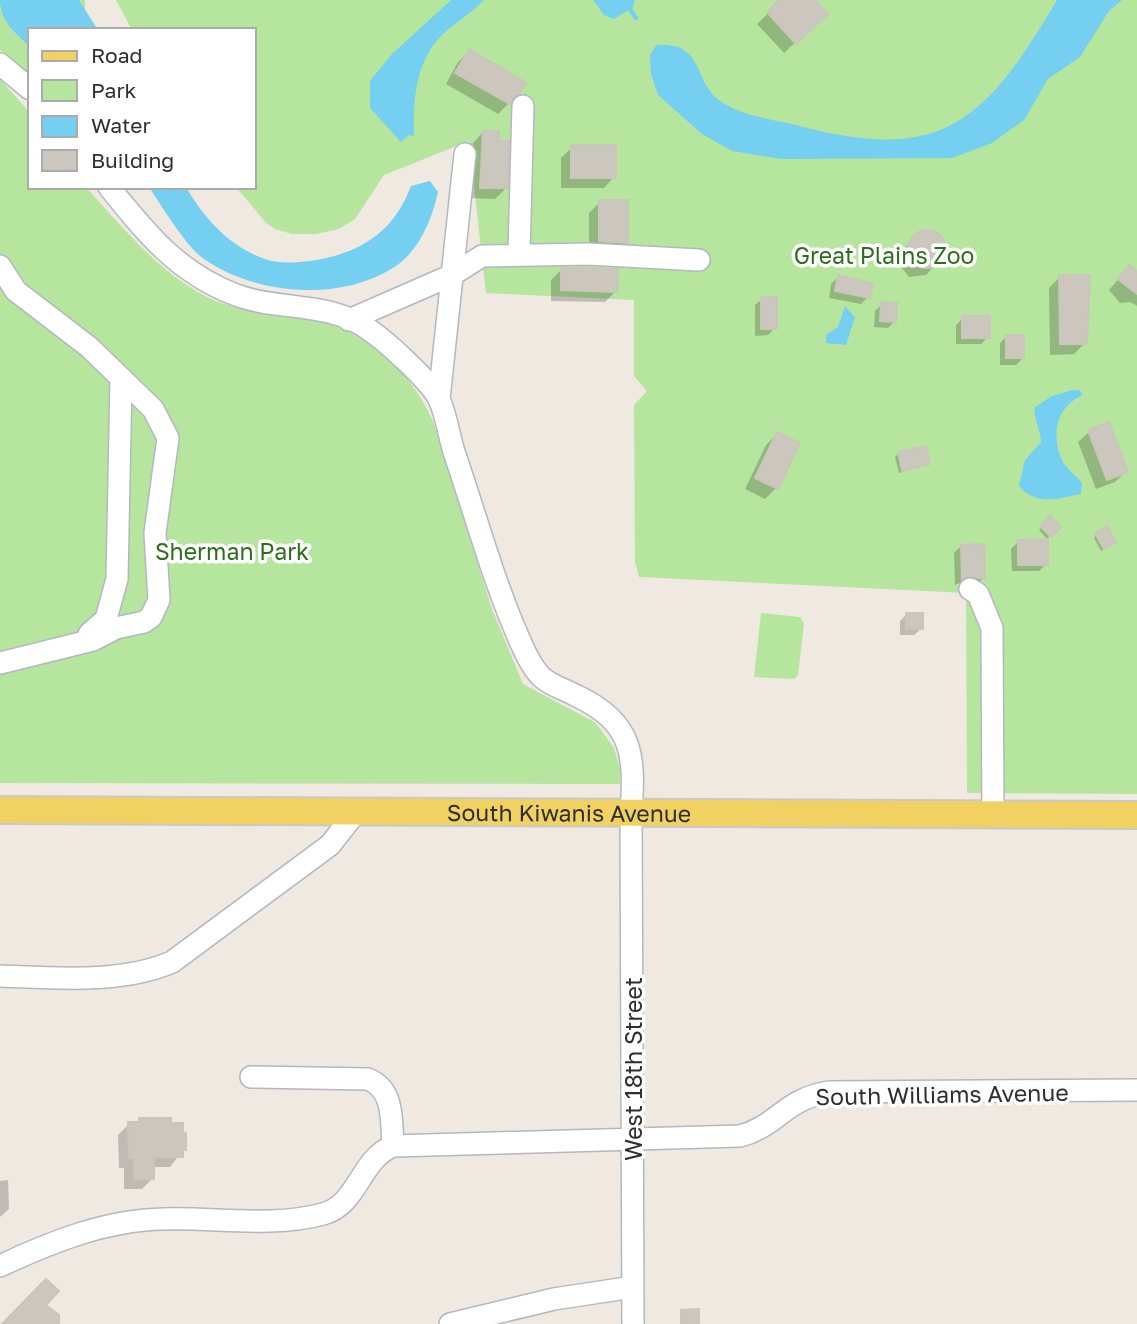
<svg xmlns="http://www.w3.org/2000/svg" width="1137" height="1324" font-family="'Golos Text',sans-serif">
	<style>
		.green { fill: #b6e59e }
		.water { fill: #75cff0 }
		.shadow { fill: #0003 }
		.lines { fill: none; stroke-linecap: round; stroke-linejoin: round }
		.stream { stroke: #75cff0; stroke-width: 4.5 }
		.building { fill: #cbc7bf; stroke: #cbc5ba; stroke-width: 2 }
		.minor-casing { stroke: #b4b7c1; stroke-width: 24 }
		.major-casing { stroke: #c9c9c9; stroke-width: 30 }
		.minor { stroke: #fff; stroke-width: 21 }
		.major { stroke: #f2d163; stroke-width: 26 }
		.labels { text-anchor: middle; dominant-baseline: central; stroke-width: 7; stroke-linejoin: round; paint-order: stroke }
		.park-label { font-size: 23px; fill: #2c6e1b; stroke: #fff }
		.street-label { font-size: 23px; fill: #2e2e2e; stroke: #fff }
	</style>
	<rect width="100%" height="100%" fill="#efe9e1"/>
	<path class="green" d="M0 0H85V30H30V74L0 50Z
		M116 0H1137V794L967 793 966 593 639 577 635 562 634 405 647 391 634 376V300L486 293 469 141 384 175 355 219 339 229 316 234H292L275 229 266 223 236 187H254V30H132Z
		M0 79 30 113V187H86C121 226 157 270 203 295 233 311 263 312 296 316 359 325 407 364 433 421L492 609 523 684 596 723 614 748 620 769V784L0 783Z
		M761 613 800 617 804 624 798 675 794 679 754 677Z"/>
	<path class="water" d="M0 0H79L98 30H30V47C15 32 0 22 0 0Z
		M451 0H484C471 14 455 22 442 35 415 62 413 101 414 136L409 135 401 142 370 108V81L392 54Z
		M593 0H635L633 7 614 19 604 15Z
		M1057 0H1122L1109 11 1080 57 1048 79 1024 120 992 143 952 158 781 159 732 151 702 134 658 95 651 74 650 55 656 45C705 42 692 79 719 100 740 116 776 120 800 126 945 165 987 118 1057 0Z
		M430 181 438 192C432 219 419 252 393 268 339 302 256 295 204 259 187 248 161 205 149 187H186C204 218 228 245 262 258 277 264 295 263 310 261 358 254 393 234 411 186Z
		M845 306 855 317 846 345 826 343V335L838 327Z
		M1072 390H1079L1083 395C1056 406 1050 437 1063 462 1067 469 1076 476 1082 483L1081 494C1058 499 1036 506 1019 486L1025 460 1041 442C1041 429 1033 419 1035 407L1052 396Z"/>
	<path class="shadow" d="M782 0H813L825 14 784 53 757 24Z
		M469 51 509 103 498 114 446 84 458 62Z
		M483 132 506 188 495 199 470 198 473 143Z
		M572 147 614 177 604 188H561V158Z
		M600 202 626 242 615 253 589 252V213Z
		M934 233 941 239 944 256 926 275 909 277 898 263 899 254 917 235Z
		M1129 267 1137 273V306L1130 302 1120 303 1109 290Z
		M562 269 616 291 605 302 551 301V280Z
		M838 277 868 297 861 304 829 298 831 284Z
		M1060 277H1088L1085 343 1074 354 1050 355 1049 288Z
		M762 299 775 328 768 335 755 336V305Z
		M882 304 895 321 888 328 874 327 875 311Z
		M963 318 988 337 981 344H956V325Z
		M1007 336 1023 358 1016 365H1000V343Z
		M1089 432 1126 471 1115 482 1096 489 1078 442Z
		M777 434 776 488 765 499 745 489 766 445Z
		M898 454 928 464 899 473 895 457Z
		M1050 519 1059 527 1047 539 1039 530Z
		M1096 535 1111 545 1101 551 1094 538Z
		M1018 542 1046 564 1039 571H1012L1011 549Z
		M961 546 983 578 976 585 962 582 955 585 954 553Z
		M907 614 921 629 914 635H900V621Z
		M140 1120 169 1125 184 1149 170 1167H152L153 1178 142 1189H124V1168H119L118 1135 129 1124Z
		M8 1180 9 1209 0 1217V1181Z"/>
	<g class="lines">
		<path class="stream" d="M624 0 636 18"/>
	</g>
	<path class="building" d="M779 0H815L828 14 796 44 767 12Z
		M469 49 527 83 510 104 455 73Z
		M483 131H499V141H509L508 188H480Z
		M571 145H616V178H571Z
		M599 200H628V243L599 241Z
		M908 249a19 19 0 1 1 38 0a19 19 0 1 1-38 0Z
		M1129 265 1137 271V294L1118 279Z
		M561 268 618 269 617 292 561 290Z
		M838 275 873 284 870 298 835 291Z
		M1059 275H1090L1087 344H1060Z
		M761 297H777V329H761Z
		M881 302 897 303 896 322 880 321Z
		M962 316H990V338H962Z
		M1006 335H1024V358H1006Z
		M1109 422 1128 472 1107 480 1088 430Z
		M777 432 800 443 778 489 755 478Z
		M926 446 930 464 902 471 898 452Z
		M1050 516 1061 527 1051 537 1040 526Z
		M1107 526 1116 542 1104 549 1095 533Z
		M1048 539V565H1018V540Z
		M984 544 985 579 970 576 962 579 961 545Z
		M906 613H923V629H906Z
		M139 1118H171V1123H183V1133H186V1150H183V1157H154V1179H134V1158H129L128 1122H139Z
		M46 1279 59 1291 46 1305 59 1315V1324H2Z
		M699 1309V1324H681V1310Z"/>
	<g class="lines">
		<defs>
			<path id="minor" d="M0 64 30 89
				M109 187C146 233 178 273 236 295 279 311 328 301 368 329 386 341 430 381 439 399 447 416 449 438 455 455 478 522 496 591 526 654 541 684 549 682 577 696 634 723 635 756 631 813L633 1324
				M519 253 523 106
				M0 266 16 291 89 347 153 409 168 438 155 533 159 600 151 617 144 622 116 628 93 640 0 663
				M349 320 452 275 482 256 588 254 699 260
				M439 399 465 154
				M970 589 978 594 992 628 993 815
				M89 634 106 619 117 579 121 379
				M0 976C55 978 121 984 172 962L330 845 356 812
				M251 1077 368 1079C395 1090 391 1121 393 1146
				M0 1266C51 1242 106 1220 163 1219 214 1217 272 1228 323 1214 358 1205 360 1159 393 1146L740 1136C778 1126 784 1099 829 1092L1137 1090
				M450 1324 554 1299 633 1287"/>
			<g id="major">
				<path id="s1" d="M0 810 1137 815"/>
			</g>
		</defs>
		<use href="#minor" class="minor-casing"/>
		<use href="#major" class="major-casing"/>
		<use href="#minor" class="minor"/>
		<use href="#major" class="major"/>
	</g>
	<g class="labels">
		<g class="park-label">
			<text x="884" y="255">Great Plains Zoo</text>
			<text x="232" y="551">Sherman Park</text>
		</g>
		<g class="street-label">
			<text stroke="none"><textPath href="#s1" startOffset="569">South Kiwanis Avenue</textPath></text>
			<text transform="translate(633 1069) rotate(-90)">West 18th Street</text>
			<text transform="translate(942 1094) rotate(-1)">South Williams Avenue</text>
		</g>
	</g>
	<rect x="28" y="28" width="228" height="161" fill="#ffffff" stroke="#ababab" stroke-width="2"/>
	<rect x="42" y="51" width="35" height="10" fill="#f2d163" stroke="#ababab" stroke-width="2"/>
	<text x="91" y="63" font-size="21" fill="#2e2e2e">Road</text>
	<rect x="42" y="80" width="35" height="21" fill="#b6e59e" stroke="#ababab" stroke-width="2"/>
	<text x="91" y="98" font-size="21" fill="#2e2e2e">Park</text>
	<rect x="42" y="116" width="35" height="21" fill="#75cff0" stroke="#ababab" stroke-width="2"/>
	<text x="91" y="133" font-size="21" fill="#2e2e2e">Water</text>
	<rect x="42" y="150" width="35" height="21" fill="#cbc7bf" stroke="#ababab" stroke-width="2"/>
	<text x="91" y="168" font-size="21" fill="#2e2e2e">Building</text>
</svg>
